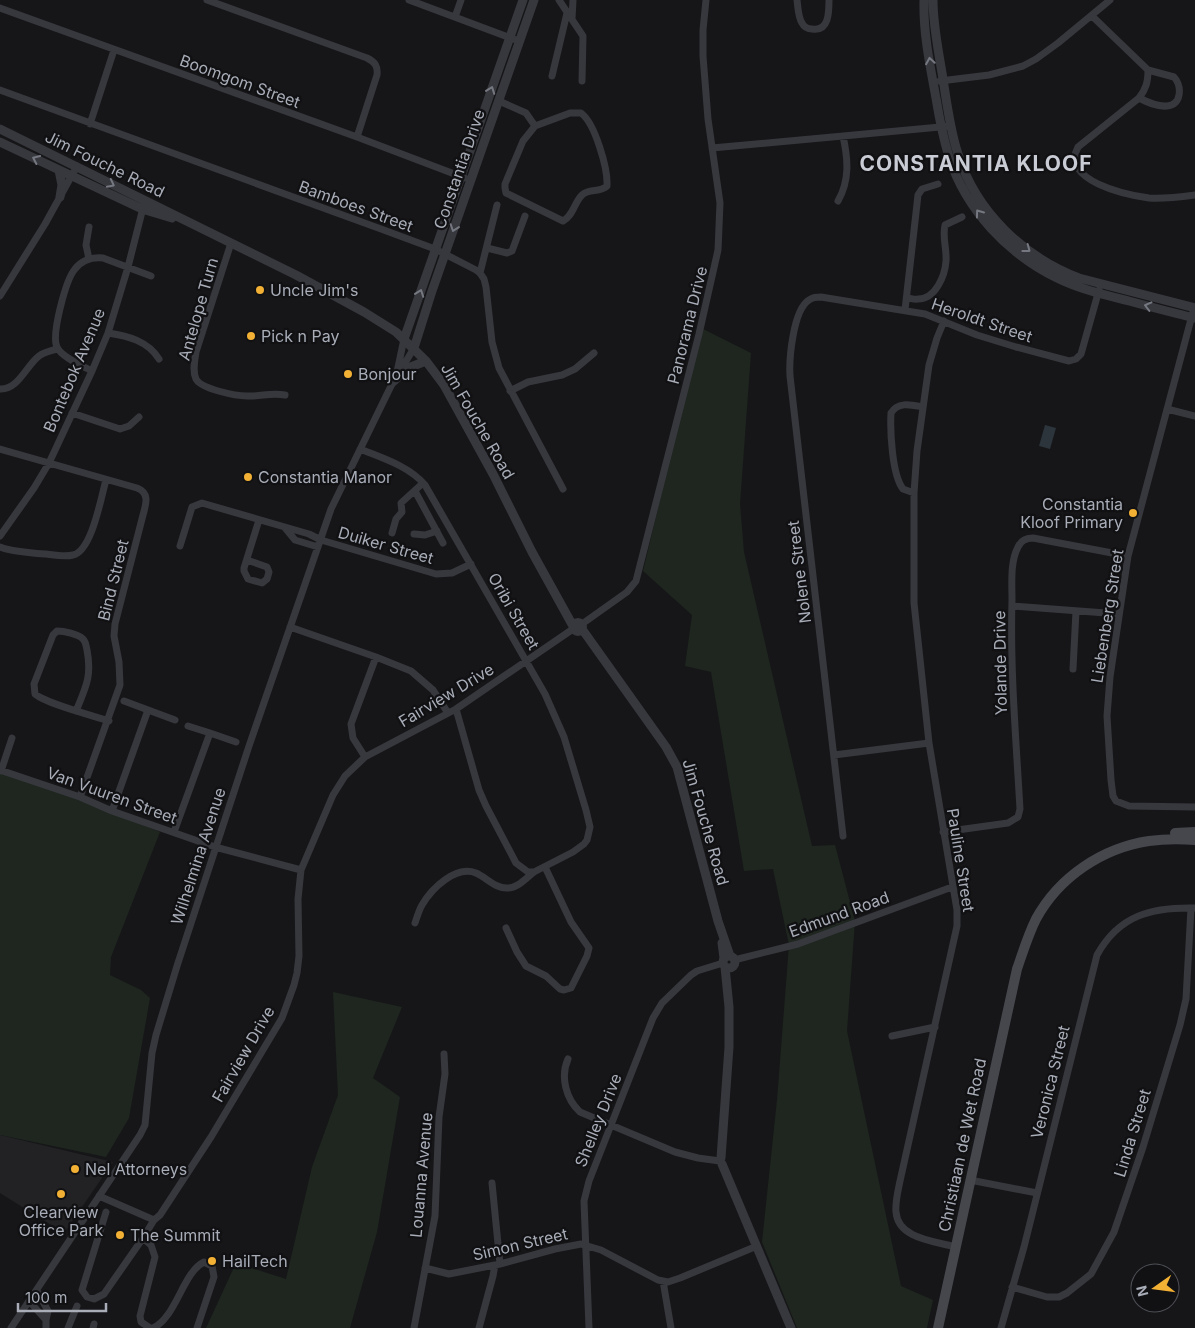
<svg xmlns="http://www.w3.org/2000/svg" width="1195" height="1328" font-family="Inter,sans-serif">
	<style>
		.built { fill: #222225 }
		.green { fill: #1e261f }
		.water { fill: #2c353c }
		.lines { fill: none; stroke-linecap: round; stroke-linejoin: round }
		.minor { stroke: #37383d; stroke-width: 7 }
		.tertiary { stroke: #37383d; stroke-width: 9 }
		.secondary { stroke: #45474d; stroke-width: 10 }
		.oneway { stroke: #757881 }
		.poi-dot { fill: #f2b134; stroke: #111113; stroke-width: 2 }
		.labels { text-anchor: middle; dominant-baseline: central; stroke-width: 4.5; stroke-linejoin: round; paint-order: stroke }
		.street-label { font-size: 16px; fill: #a8adb8; stroke: #111113 }
		.poi-label { font-size: 16px; fill: #a8adb8; stroke: #111113; text-anchor: start }
		.district-label { font-size: 21px; font-weight: bold; letter-spacing: 1px; fill: #c9ccd4; stroke: #111113 }
	</style>
	<rect width="100%" height="100%" fill="#161618"/>
	<path class="built" d="M0 1135 113 1162 64 1233 0 1193Z"/>
	<path class="green" d="M701 328 751 353 740 504 744 552 812 846 835 845 855 921 847 1031 901 1286 933 1300 927 1328H797L762 1242 777 1100 789 945 773 869 744 871 711 672 685 666 692 615 643 571Z
		M0 772 80 797 160 832 111 957 110 975 141 990 150 998 129 1118 106 1157 0 1135Z
		M333 992 402 1007 373 1078 400 1097 377 1232 350 1328H206L236 1263 286 1279 312 1167 338 1095Z"/>
	<path class="water" d="M1045 425 1056 428 1050 449 1039 446Z"/>
	<g class="lines">
		<path class="minor" d="M207 0 367 58C375 62 378 66 377 75L357 137
			M409 0 519 41
			M559 0 583 36 582 81
			M797 0C798 7 798 17 802 23 804 27 808 29 812 29 829 32 829 12 829 0
			M0 8 357 137 465 178
			M1092 16 1148 70C1148 82 1146 89 1139 98L1078 147C1060 181 1127 195 1149 198 1164 199 1180 197 1195 195
			M455 17 461 0
			M572 19 573 0
			M552 76 567 13
			M940 81 989 75 1023 66 1036 59 1058 43 1110 0
			M0 90 381 229 435 249 476 270 480 273 484 279 486 287 492 342 499 368 563 489
			M1139 98C1147 102 1157 107 1167 106 1182 105 1182 86 1174 77L1148 70
			M499 101 526 113 535 126 523 141 505 184V188L506 193 563 221C573 216 574 203 582 195 589 188 600 193 607 186 608 169 595 123 581 113H570L535 126
			M90 124 114 50
			M712 148 951 126
			M838 201C850 180 848 159 843 136
			M231 243 196 352C195 360 192 370 196 379 201 389 236 396 247 396 261 397 270 392 285 395
			M487 248 507 253 512 251 525 216
			M89 259 86 245 89 227
			M480 273 497 205
			M0 296 45 224 77 166
			M907 298C910 298 915 300 918 299 936 299 945 275 946 261 947 249 942 237 945 225L962 217
			M1194 308 1128 556 1110 677 1107 716 1111 780 1113 796 1116 801 1129 806 1195 807
			M905 310 918 195 922 189 938 184
			M944 321 937 338 929 365 917 451 914 493V603L929 743 957 910V926L900 1181C898 1191 895 1202 896 1212 898 1239 935 1241 955 1247
			M108 333C128 336 148 341 159 359
			M92 371C83 366 61 357 57 347 51 335 66 279 75 269 82 260 92 257 103 258L151 276
			M397 372 404 339
			M0 389C18 390 26 366 39 356 44 352 51 351 57 349
			M510 391 528 382 562 375 575 369 594 353
			M1167 409 1195 416
			M72 413 120 429 129 426 139 417
			M0 449 137 488C150 493 146 504 143 515L115 624 114 636 119 662 120 685 80 797
			M360 449C382 458 409 466 425 485L545 694 564 737 586 810 590 827 587 840 584 844 573 852 534 872H528L516 863 486 806 479 790 456 709
			M415 491 443 543
			M914 493 903 489C892 475 890 431 891 413 898 401 912 405 923 407
			M286 529 295 540 318 547
			M392 533 396 519 402 512 401 503 423 483
			M414 534 425 535 437 531
			M0 536 34 488 49 463 92 371 108 333 128 267 144 204
			M180 546 192 507 202 503 309 534 321 540 436 574 452 573 471 564
			M0 547C14 552 31 553 46 554 54 555 65 557 73 555 92 551 101 497 106 480
			M247 560 267 567 269 572 267 579 262 583 248 579 244 571V568L259 520
			M1012 606 1119 614
			M582 624 627 592 636 581 699 334 718 250 720 203 708 119 703 56V30L706 0
			M290 627 376 657 411 671 433 690 448 713
			M1073 669 1076 611
			M124 701 175 720
			M76 711C86 687 92 676 87 650 86 646 86 642 83 639 78 634 64 631 57 631L53 635 34 684 35 694C47 704 91 715 109 721
			M210 733 236 742
			M834 755 929 743
			M365 757 353 738 351 724 376 657
			M0 770 80 797 112 811 215 847 301 870
			M1 771 12 738
			M112 811 148 710
			M174 832 210 733 188 726
			M943 832 1008 823 1018 817 1020 809C1016 739 1010 669 1012 600 1012 583 1010 562 1018 547 1021 540 1026 538 1033 538L1128 556
			M843 836 790 376C789 359 793 310 809 300 813 297 816 297 821 297L925 314 977 335 1016 347 1069 361 1076 359 1081 354 1099 290
			M415 923C417 917 419 910 422 905 432 888 456 865 476 873 487 878 496 889 508 888 518 888 526 878 534 872
			M506 928 517 952 526 966 546 976 560 989 564 990 571 988 587 956 589 948 571 922 545 867
			M734 960 798 944 952 887
			M892 1036 935 1027
			M568 1059C560 1077 566 1099 580 1112L675 1152 698 1158 720 1161
			M970 1180 1037 1193
			M492 1183 500 1264
			M99 1196 154 1220 160 1215 211 1137 282 1018 294 985 297 973 299 956 298 899 301 870 333 795 345 776 365 757 456 709 573 629
			M106 1212 82 1290 87 1297 94 1299 104 1294 143 1238 154 1220
			M143 1238 151 1245 155 1257 140 1316 141 1322 150 1328
			M425 1268 449 1274 500 1264 555 1249 581 1244 601 1250 658 1280 668 1282 680 1278 757 1246
			M663 1281 671 1328
			M1012 1287 1047 1297H1059L1067 1293 1091 1274 1114 1232 1143 1147 1180 1025 1186 999 1191 908
			M37 1291 48 1311 46 1320V1328
			M29 1301 46 1320
			M11 1328 140 1135 145 1125 152 1053 156 1035 177 966 249 746 331 509 391 386 414 348
			M68 1328 77 1306
			M93 1328 94 1324
			M153 1328C176 1318 183 1272 204 1262L212 1266 214 1277 197 1328
			M414 1328 435 1216 439 1117 445 1074 444 1054
			M479 1328 493 1276 495 1265
			M589 1328 584 1201 589 1181 653 1018 662 1003 691 975 697 971 723 963
			M1001 1328 1024 1247 1097 955C1119 915 1152 907 1195 908"/>
		<path class="tertiary" d="M924 0C923 32 930 66 936 98 939 117 943 137 949 157 966 210 1008 254 1057 278 1079 289 1105 295 1129 301 1151 307 1173 313 1195 318
			M933 0C933 27 939 53 943 79 947 104 950 130 958 154 976 212 1024 257 1079 278L1195 308
			M0 129 296 275 364 312 396 332 426 361 444 385 493 474 532 552 573 626
			M0 142 142 209 172 218
			M59 170 62 185 60 197
			M404 339 523 0
			M414 348 432 291 534 0
			M394 381 408 368 426 361
			M573.5 627a4.5 4.5 0 1 1 9 0a4.5 4.5 0 1 1-9 0Z
			M582 629 666 747 677 767 718 921 730 956
			M722 943 724 958
			M723 962a6 6 0 1 1 12 0a6 6 0 1 1-12 0Z
			M721 1158 729 1047V1007L725 967
			M722 1164 791 1328"/>
		<path class="secondary" d="M1175 833 1195 832
			M938 1328 1017 969C1023 952 1028 935 1036 919 1059 877 1102 848 1149 841 1164 839 1180 839 1195 840"/>
	</g>
	<defs><path id="oneway-chevron" d="M-2-3.5L2.5 0L-2 3.5" fill="none" stroke-width="1.6" stroke-linecap="round" stroke-linejoin="round" transform="scale(1.25)"/></defs>
	<g class="oneway">
		<use href="#oneway-chevron" transform="translate(930 61) rotate(-99)"/>
		<use href="#oneway-chevron" transform="translate(491 90) rotate(-70)"/>
		<use href="#oneway-chevron" transform="translate(36 159) rotate(-155)"/>
		<use href="#oneway-chevron" transform="translate(111 184) rotate(27)"/>
		<use href="#oneway-chevron" transform="translate(979 213) rotate(-126)"/>
		<use href="#oneway-chevron" transform="translate(454 228) rotate(109)"/>
		<use href="#oneway-chevron" transform="translate(1027 249) rotate(37)"/>
		<use href="#oneway-chevron" transform="translate(420 293) rotate(-70)"/>
		<use href="#oneway-chevron" transform="translate(1148 306) rotate(-166)"/>
	</g>
	<g class="poi-dot">
		<circle cx="260" cy="290" r="5"/>
		<circle cx="251" cy="336" r="5"/>
		<circle cx="348" cy="374" r="5"/>
		<circle cx="248" cy="477" r="5"/>
		<circle cx="1133" cy="513" r="5"/>
		<circle cx="75" cy="1169" r="5"/>
		<circle cx="61" cy="1194" r="5"/>
		<circle cx="120" cy="1235" r="5"/>
		<circle cx="212" cy="1261" r="5"/>
	</g>
	<g class="labels">
		<g class="street-label">
			<text transform="translate(240 81) rotate(20)">Boomgom Street</text>
			<text transform="translate(105 164) rotate(26)">Jim Fouche Road</text>
			<text transform="translate(459 169) rotate(-71)">Constantia Drive</text>
			<text transform="translate(356 206) rotate(20)">Bamboes Street</text>
			<text transform="translate(198 309) rotate(-74)">Antelope Turn</text>
			<text transform="translate(982 320) rotate(19)">Heroldt Street</text>
			<text transform="translate(687 325) rotate(-76)">Panorama Drive</text>
			<text transform="translate(74 370) rotate(-67)">Bontebok Avenue</text>
			<text transform="translate(478 421) rotate(60)">Jim Fouche Road</text>
			<text transform="translate(386 545) rotate(16)">Duiker Street</text>
			<text transform="translate(799 572) rotate(-97)">Nolene Street</text>
			<text transform="translate(113 580) rotate(-76)">Bind Street</text>
			<text transform="translate(514 611) rotate(60)">Oribi Street</text>
			<text transform="translate(1107 616) rotate(-81)">Liebenberg Street</text>
			<text transform="translate(1000 663) rotate(-91)">Yolande Drive</text>
			<text transform="translate(446 695) rotate(-31)">Fairview Drive</text>
			<text transform="translate(112 795) rotate(20)">Van Vuuren Street</text>
			<text transform="translate(706 822) rotate(74)">Jim Fouche Road</text>
			<text transform="translate(198 856) rotate(-72)">Wilhelmina Avenue</text>
			<text transform="translate(961 860) rotate(81)">Pauline Street</text>
			<text transform="translate(839 914) rotate(-20)">Edmund Road</text>
			<text transform="translate(243 1054) rotate(-60)">Fairview Drive</text>
			<text transform="translate(1050 1082) rotate(-76)">Veronica Street</text>
			<text transform="translate(598 1120) rotate(-68)">Shelley Drive</text>
			<text transform="translate(1132 1133) rotate(-73)">Linda Street</text>
			<text transform="translate(962 1145) rotate(-78)">Christiaan de Wet Road</text>
			<text transform="translate(421 1175) rotate(-85)">Louanna Avenue</text>
			<text transform="translate(520 1244) rotate(-13)">Simon Street</text>
		</g>
		<g class="poi-label">
			<text x="270" y="290">Uncle Jim's</text>
			<text x="261" y="336">Pick n Pay</text>
			<text x="358" y="374">Bonjour</text>
			<text x="258" y="477">Constantia Manor</text>
			<text x="1123" y="504" text-anchor="end">Constantia<tspan x="1123" dy="18">Kloof Primary</tspan></text>
			<text x="85" y="1169">Nel Attorneys</text>
			<text x="61" y="1212" text-anchor="middle">Clearview<tspan x="61" dy="18">Office Park</tspan></text>
			<text x="130" y="1235">The Summit</text>
			<text x="222" y="1261">HailTech</text>
		</g>
		<g class="district-label">
			<text x="976" y="163">CONSTANTIA KLOOF</text>
		</g>
	</g>
	<g transform="translate(1155 1288) rotate(256)"><circle r="24" fill="#111113" stroke="#4d4f55"/>
	<path d="M0-4L9 19L0 12L-9 19Z" fill="#f2b134"/>
	<text y="-8" font-size="14" font-weight="bold" text-anchor="middle" fill="#a8adb8">N</text>
	</g>
	<path d="M18 1303v8h88v-8" fill="none" stroke="#a8adb8" stroke-width="2.5"/>
	<text x="25" y="1303" font-size="15" fill="#a8adb8" stroke="#111113" stroke-width="4" paint-order="stroke">100 m</text>
</svg>
